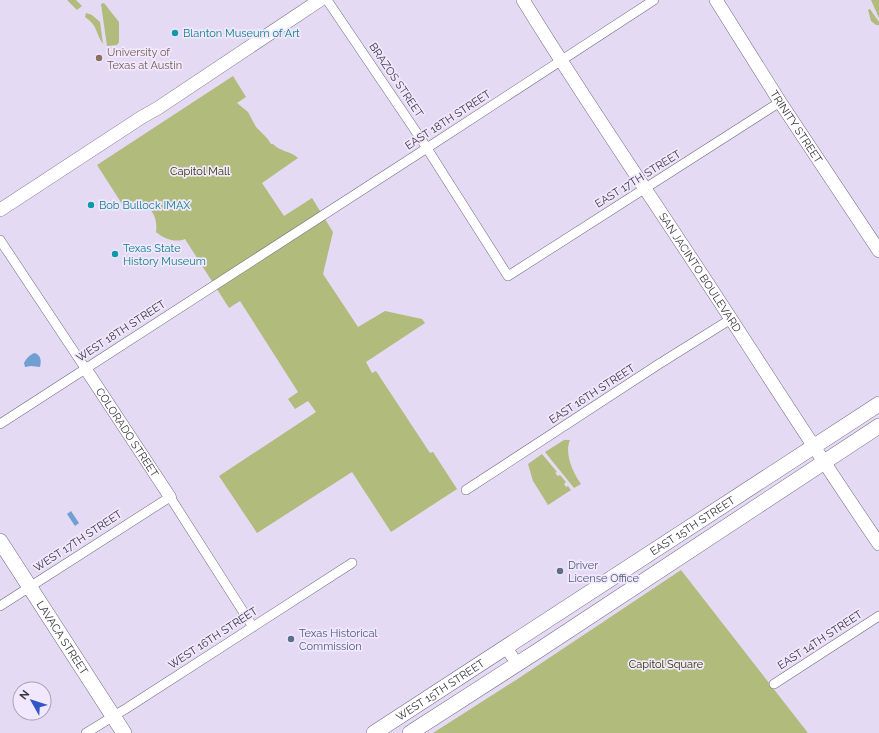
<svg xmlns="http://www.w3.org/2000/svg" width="879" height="733" font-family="Raleway,sans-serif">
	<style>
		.green { fill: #b1bb7c }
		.water { fill: #729fd1 }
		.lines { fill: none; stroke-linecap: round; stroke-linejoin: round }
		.minor-casing { stroke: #746b81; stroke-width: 10 }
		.tertiary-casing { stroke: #746b81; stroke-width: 13 }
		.secondary-casing { stroke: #746b81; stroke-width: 14 }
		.primary-casing { stroke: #746b81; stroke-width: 16 }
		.minor { stroke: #fff; stroke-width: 9 }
		.tertiary { stroke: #fff; stroke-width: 12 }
		.secondary { stroke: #fff; stroke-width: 13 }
		.primary { stroke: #fff; stroke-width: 15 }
		.culture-dot { fill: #0f9aa8; stroke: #f1e8fd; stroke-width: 1.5 }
		.education-dot { fill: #8d6e63; stroke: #f1e8fd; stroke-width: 1.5 }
		.service-dot { fill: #5c6f8a; stroke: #f1e8fd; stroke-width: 1.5 }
		.labels { text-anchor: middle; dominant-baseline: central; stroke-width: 3.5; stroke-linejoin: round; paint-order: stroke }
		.culture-label { font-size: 11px; fill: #0d838f; stroke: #f1e8fd; text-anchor: start }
		.education-label { font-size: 11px; fill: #785e54; stroke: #f1e8fd; text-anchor: start }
		.street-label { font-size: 11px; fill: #3c3842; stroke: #f1e8fd }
		.park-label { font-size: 11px; fill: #2e3300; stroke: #f1e8fd }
		.service-label { font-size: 11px; fill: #4e5e75; stroke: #f1e8fd; text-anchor: start }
	</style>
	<rect width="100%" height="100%" fill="#e5daf4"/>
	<path class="green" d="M67 0H76L82 6 77 10Z
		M871 0H879V18Z
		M104 3 119 22V42L117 45 107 46 101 4Z
		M870 9 879 22V25H876L871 21 868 10Z
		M86 13 92 15 100 22 103 44C95 32 98 26 85 17Z
		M233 76 246 97 237 103 248 112 256 127 267 138 271 144H273C280 152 291 151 298 158L262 183 284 216 312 198 333 232 323 274 358 327 385 311 422 319 425 323 366 362 372 373 376 371 430 453 433 452 457 489 391 532 352 472 257 533 219 476 316 412 308 401 295 409 288 399 298 392 240 301 229 308 185 239C176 243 164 239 156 232 159 212 144 196 124 207L97 165Z
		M564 440H570C564 453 573 473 581 484L574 488 545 452Z
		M542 454 557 472 555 473 558 476 560 475 566 482 564 484 566 487 568 486 571 490 548 505 533 481 528 464Z
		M681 570 808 733H433L516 680Z"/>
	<path class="water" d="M35 353C42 356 41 362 40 367L31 366 25 367 24 363C26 359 30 354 35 353Z
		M71 511 79 523 75 526 67 514Z"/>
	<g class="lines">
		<defs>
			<path id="minor" d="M327 0 421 139 508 276 780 102
				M0 240 85 368
				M0 424 427 148 654 0
				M466 490 659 364 731 319
				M0 606 170 497 253 627
				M774 684 879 616
				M86 733 127 708 352 563"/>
			<g id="tertiary">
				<path id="s1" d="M85 368 170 497"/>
				<path d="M506 647 517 664"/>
			</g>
			<g id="secondary">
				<path id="s2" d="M523 0C584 99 650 195 714 293 769 377 822 461 879 544"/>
				<path id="s3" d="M716 0 780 102 879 251"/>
				<path d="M0 210 142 117 158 108 320 0"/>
			</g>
			<g id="primary">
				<path id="s4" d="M0 541 124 733"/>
				<path id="s5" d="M374 733 879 404"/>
				<path d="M410 733 539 650 879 426"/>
			</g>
		</defs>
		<use href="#minor" class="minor-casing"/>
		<use href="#tertiary" class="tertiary-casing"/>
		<use href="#secondary" class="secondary-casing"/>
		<use href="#primary" class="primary-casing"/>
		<use href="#minor" class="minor"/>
		<use href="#tertiary" class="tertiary"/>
		<use href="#secondary" class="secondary"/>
		<use href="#primary" class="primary"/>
	</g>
	<g class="culture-dot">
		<circle cx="175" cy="33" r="4"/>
		<circle cx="91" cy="205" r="4"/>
		<circle cx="115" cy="254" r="4"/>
	</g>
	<circle class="education-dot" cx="99" cy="58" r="4"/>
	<g class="service-dot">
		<circle cx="560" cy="571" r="4"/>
		<circle cx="291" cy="639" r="4"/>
	</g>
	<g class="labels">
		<g class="culture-label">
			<text x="183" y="33">Blanton Museum of Art</text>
			<text x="99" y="205">Bob Bullock IMAX</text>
			<text x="123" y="248">Texas State<tspan x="123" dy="13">History Museum</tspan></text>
		</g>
		<g class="education-label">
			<text x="107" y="52">University of<tspan x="107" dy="13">Texas at Austin</tspan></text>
		</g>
		<g class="street-label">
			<text transform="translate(396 80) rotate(56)">BRAZOS STREET</text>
			<text transform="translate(448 120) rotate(-33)">EAST 18TH STREET</text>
			<text stroke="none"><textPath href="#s3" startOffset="150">TRINITY STREET</textPath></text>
			<text transform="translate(638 179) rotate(-32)">EAST 17TH STREET</text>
			<text stroke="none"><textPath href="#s2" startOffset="325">SAN JACINTO BOULEVARD</textPath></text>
			<text transform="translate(121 331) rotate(-33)">WEST 18TH STREET</text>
			<text transform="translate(592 394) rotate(-33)">EAST 16TH STREET</text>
			<text stroke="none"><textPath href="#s1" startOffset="77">COLORADO STREET</textPath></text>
			<text stroke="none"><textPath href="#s5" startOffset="380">EAST 15TH STREET</textPath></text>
			<text transform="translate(78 541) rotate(-33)">WEST 17TH STREET</text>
			<text stroke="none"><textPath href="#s4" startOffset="115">LAVACA STREET</textPath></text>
			<text transform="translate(213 638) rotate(-33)">WEST 16TH STREET</text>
			<text transform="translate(820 640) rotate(-33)">EAST 14TH STREET</text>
			<text stroke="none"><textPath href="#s5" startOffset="79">WEST 15TH STREET</textPath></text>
		</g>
		<g class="park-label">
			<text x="200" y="171">Capitol Mall</text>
			<text x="666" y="664">Capitol Square</text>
		</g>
		<g class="service-label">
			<text x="568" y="565">Driver<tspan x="568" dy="13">License Office</tspan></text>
			<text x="299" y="633">Texas Historical<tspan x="299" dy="13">Commission</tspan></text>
		</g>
	</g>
	<g transform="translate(32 701) rotate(309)"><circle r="19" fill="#f1e8fd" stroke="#a9a2b2"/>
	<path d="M0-3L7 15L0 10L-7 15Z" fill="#3156c6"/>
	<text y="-6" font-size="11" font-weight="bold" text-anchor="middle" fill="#3c3842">N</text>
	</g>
</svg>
